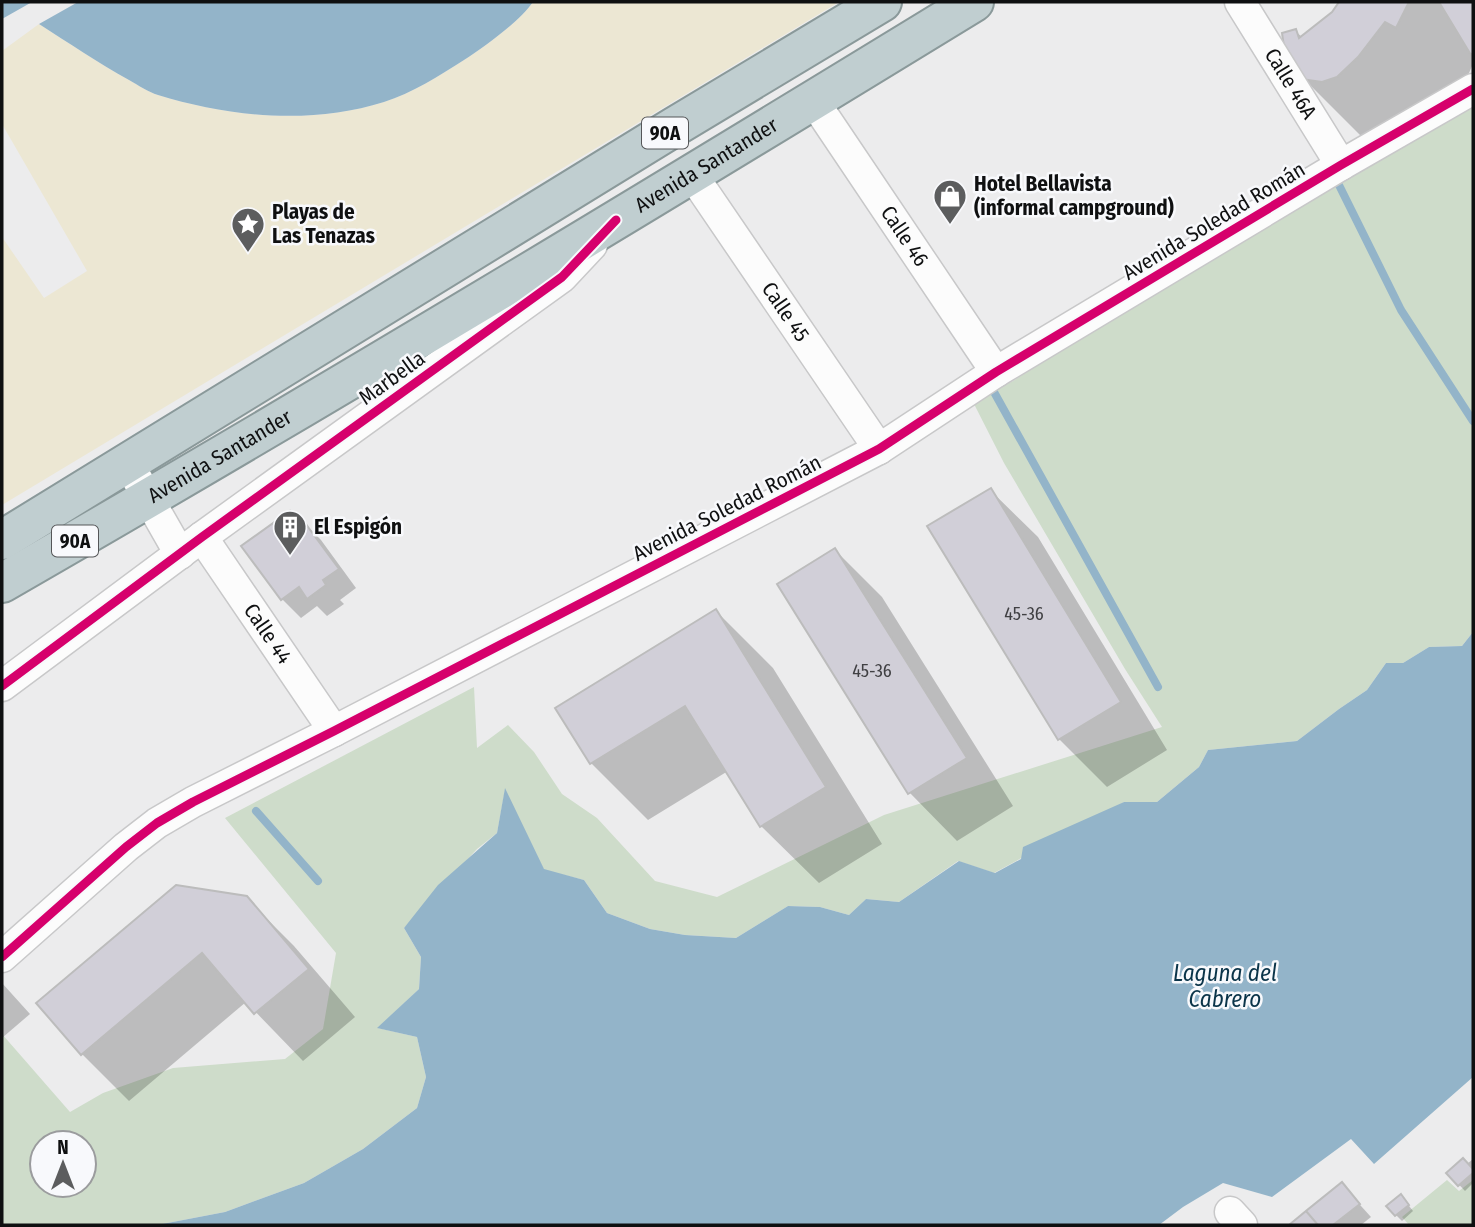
<svg xmlns="http://www.w3.org/2000/svg" width="1475" height="1227" font-family="'Fira Sans Condensed',sans-serif">
	<style>
		.green { fill: #cedcca; fill-rule: evenodd }
		.sand { fill: #ece7d3 }
		.water { fill: #93b4c9 }
		.shadow { fill: #0003 }
		.lines { fill: none; stroke-linecap: round; stroke-linejoin: round }
		.stream { stroke: #93b4c9; stroke-width: 8 }
		.building { fill: #d1cfd8; stroke: #bcbcbc; stroke-width: 2 }
		.minor-casing { stroke: #c8c8c9; stroke-width: 33 }
		.highway-casing { stroke: #8a999a; stroke-width: 42 }
		.minor { stroke: #fcfcfc; stroke-width: 30 }
		.highway { stroke: #c0ced0; stroke-width: 38 }
		.cycleway-casing { stroke: #f8f9fc; stroke-width: 13 }
		.cycleway { stroke: #d6006c; stroke-width: 9 }
		.labels { text-anchor: middle; dominant-baseline: central; stroke-width: 5; stroke-linejoin: round; paint-order: stroke }
		.number-label { font-size: 18px; fill: #404043 }
		.shield { fill: #f8f9fc; stroke: #555658; stroke-width: 2 }
		.shield-label { font-size: 19px; font-weight: bold; fill: #0f1011 }
		.street-label { font-size: 21px; fill: #0f1011; stroke: #f8f9fc }
		.poi-label { font-size: 21px; font-weight: bold; fill: #0f1011; stroke: #f8f9fc; text-anchor: start }
		.water-label { font-size: 23px; font-style: italic; fill: #0a3449; stroke: #f8f9fc }
	</style>
	<rect width="100%" height="100%" fill="#ececed"/>
	<path class="green" d="M1473 100V632L1462 646 1429 647 1403 663H1386L1367 690 1339 709 1297 741 1208 750 1199 767 1157 802H1124L994 873 958 861 899 902 866 899 849 915 820 907 788 906 736 938 685 935 650 929 607 913 584 880 544 870 505 790 497 833 477 849 404 928 421 957 419 989 378 1028 417 1037 426 1077 417 1108 363 1149 304 1183 225 1212 157 1225H2V1034L70 1112 103 1093 173 1068 285 1059 323 1029 336 953 225 818 474 687 477 748 508 725 534 752 562 794 597 818 655 881 717 897 884 815 1162 727 1125 669 1004 463 973 402 1013 381 1305 194ZM42 1143H84V1185H42Z
		M1447 1180 1459 1191 1473 1180V1225H1409L1402 1217Z"/>
	<path class="sand" d="M533 2H839L2 505V237L44 298 87 271 2 124V51L39 24C69 43 98 63 129 80 138 85 148 92 158 95 229 117 312 125 384 102 412 93 439 76 464 60 485 46 519 22 533 2Z"/>
	<path class="water" d="M2 2H32L2 19Z
		M78 2H533C519 22 485 46 464 60 439 76 412 93 384 102 312 125 229 117 158 95 148 92 138 85 129 80 98 63 69 43 39 24Z
		M1473 632V1077L1374 1164 1351 1139 1272 1197 1223 1183 1183 1207 1159 1225H157L225 1212 304 1183 363 1149 417 1108 426 1077 417 1037 377 1028 419 989 421 957 404 928 438 885 497 833 505 788 544 869 584 880 607 913 650 929 685 935 736 938 788 906 820 907 849 915 866 899 899 902 959 861 995 873 1021 859 1023 847 1124 802H1157L1199 767 1208 750 1297 741 1339 709 1367 690 1386 663H1403L1429 647 1462 646Z"/>
	<path class="shadow" d="M1341 2H1473V64L1461 91 1449 85 1422 121 1367 142 1303 78 1295 31 1302 37 1333 13Z
		M990 490 1038 537 1167 750 1107 787 1059 739 929 527Z
		M290 513 300 523 302 521 321 540 356 588 340 600 344 604 327 616 317 606 301 618 282 599 244 547Z
		M835 550 882 597 1013 806 957 841 910 793 779 584Z
		M716 611 773 668 882 844 819 883 761 826 728 771 648 820 591 763Z
		M246 898 294 946 355 1017 303 1061 246 1002 129 1101 82 1054Z
		M2 983 30 1014 2 1038Z
		M1473 1159V1183L1465 1191 1448 1173 1467 1164Z
		M1342 1185 1371 1217 1361 1225H1291Z
		M1406 1202 1413 1211 1402 1221 1396 1215Z"/>
	<g class="lines">
		<path class="stream" d="M1335 177 1401 310 1473 421
			M994 392 1158 687
			M256 811 318 881"/>
	</g>
	<path class="building" d="M1339 2H1409L1396 28 1385 22 1358 57 1337 77 1322 82 1301 79 1285 54 1282 33 1296 29 1299 38 1332 12Z
		M1439 2H1473V53L1471 55Z
		M991 488 1121 702 1058 740 927 526Z
		M290 511 298 522 302 519 339 569 323 580 326 585 307 599 299 587 281 600 241 546Z
		M835 548 967 758 908 794 777 584Z
		M716 609 826 787 760 827 685 706 590 764 555 708Z
		M176 885 247 896 309 969 254 1014 202 953 81 1055 36 1003Z
		M1463 1158 1473 1169V1173L1458 1186 1446 1173Z
		M1342 1182 1360 1204 1333 1225H1318L1306 1211Z
		M1401 1194 1409 1205 1395 1216 1386 1206Z
		M1306 1211 1318 1225H1289Z"/>
	<g class="lines">
		<defs>
			<g id="minor">
				<path id="s1" d="M1240 2 1341 165"/>
				<path id="s2" d="M813 100 996 372"/>
				<path id="s3" d="M691 173 879 449"/>
				<path d="M128 463 180 554"/>
				<path id="s4" d="M202 537 334 731"/>
				<path d="M2 686 202 537 562 277 592 245"/>
				<path d="M2 957 126 847 157 823 193 802 334 731 879 449 996 372 1341 165 1473 89"/>
				<path d="M1230 1212 1242 1225"/>
			</g>
			<g id="highway">
				<path d="M2 540 674 127 882 2"/>
				<path id="s5" d="M2 583C329 395 652 199 974 2"/>
			</g>
		</defs>
		<use href="#minor" class="minor-casing"/>
		<use href="#highway" class="highway-casing"/>
		<use href="#minor" class="minor"/>
		<use href="#highway" class="highway"/>
		<defs>
			<path id="cycleway" d="M2 686 202 537 562 277 616 220
				M2 957 126 847 157 823 193 802 334 731 879 449 996 372 1341 165 1473 89"/>
		</defs>
		<use href="#cycleway" class="cycleway-casing"/>
		<use href="#cycleway" class="cycleway"/>
	</g>
	<defs>
		<symbol id="shop-pin" viewBox="-11 -11 22 30"><path d="M0 17L-7.5 6A9.5 9.5 0 1 1 7.5 6Z" fill="#5c5d5e" stroke="#f8f9fc"/><path d="M-5-2.5h2.3a2.7 3.5 0 0 1 5.4 0H5L5.5 6h-11ZM-1.5-2.5h3a1.5 2.3 0 0 0-3 0Z" fill="#fff"/></symbol>
		<symbol id="sight-pin" viewBox="-11 -11 22 30"><path d="M0 17L-7.5 6A9.5 9.5 0 1 1 7.5 6Z" fill="#5c5d5e" stroke="#f8f9fc"/><path d="M0-6L1.8-2.2L6-1.7L2.9 1.2L3.7 5.4L0 3.3L-3.7 5.4L-2.9 1.2L-6-1.7L-1.8-2.2Z" fill="#fff"/></symbol>
		<symbol id="building-pin" viewBox="-11 -11 22 30"><path d="M0 17L-7.5 6A9.5 9.5 0 1 1 7.5 6Z" fill="#5c5d5e" stroke="#f8f9fc"/><path d="M-4-6H4V6H1V3H-1V6H-4ZM-2.5-4.3h1.7v1.8h-1.7ZM.8-4.3h1.7v1.8H.8ZM-2.5-1h1.7V.8h-1.7ZM.8-1h1.7V.8H.8Z" fill="#fff"/></symbol>
	</defs>
	<g fill-rule="evenodd">
		<use href="#shop-pin" x="931" y="177" width="38" height="52"/>
		<use href="#sight-pin" x="229" y="205" width="38" height="52"/>
		<use href="#building-pin" x="271" y="508" width="38" height="52"/>
	</g>
	<g class="labels">
		<g class="number-label">
			<text x="1024" y="614">45-36</text>
			<text x="872" y="671">45-36</text>
		</g>
		<g class="shield">
			<rect x="642" y="117.5" width="46" height="31" rx="5"/>
			<rect x="52" y="525.5" width="46" height="31" rx="5"/>
		</g>
		<g class="shield-label">
			<text x="665" y="133">90A</text>
			<text x="75" y="541">90A</text>
		</g>
		<g class="street-label">
			<text stroke="none"><textPath href="#s1" startOffset="96">Calle 46A</textPath></text>
			<text stroke="none"><textPath href="#s5" startOffset="819">Avenida Santander</textPath></text>
			<text transform="translate(1214 221) rotate(-31)">Avenida Soledad Román</text>
			<text stroke="none"><textPath href="#s2" startOffset="164">Calle 46</textPath></text>
			<text stroke="none"><textPath href="#s3" startOffset="168">Calle 45</textPath></text>
			<text transform="translate(392 378) rotate(-36)">Marbella</text>
			<text stroke="none"><textPath href="#s5" startOffset="252">Avenida Santander</textPath></text>
			<text transform="translate(727 508) rotate(-27)">Avenida Soledad Román</text>
			<text stroke="none"><textPath href="#s4" startOffset="117">Calle 44</textPath></text>
		</g>
		<g class="poi-label">
			<text x="974" y="184">Hotel Bellavista<tspan x="974" dy="24">(informal campground)</tspan></text>
			<text x="272" y="212">Playas de<tspan x="272" dy="24">Las Tenazas</tspan></text>
			<text x="314" y="527">El Espigón</text>
		</g>
		<g class="water-label">
			<text x="1225" y="973">Laguna del<tspan x="1225" dy="26">Cabrero</tspan></text>
		</g>
	</g>
	<rect width="1475" height="1227" fill="none" stroke="#0f1011" stroke-width="7"/>
	<g transform="translate(63 1164)"><circle r="33" fill="#f8f9fc" stroke="#9b9c9e" stroke-width="2"/>
	<path d="M0-5L12 26L0 18L-12 26Z" fill="#5c5d5e"/>
	<text y="-10" font-size="19" font-weight="bold" text-anchor="middle" fill="#0f1011">N</text>
	</g>
</svg>
